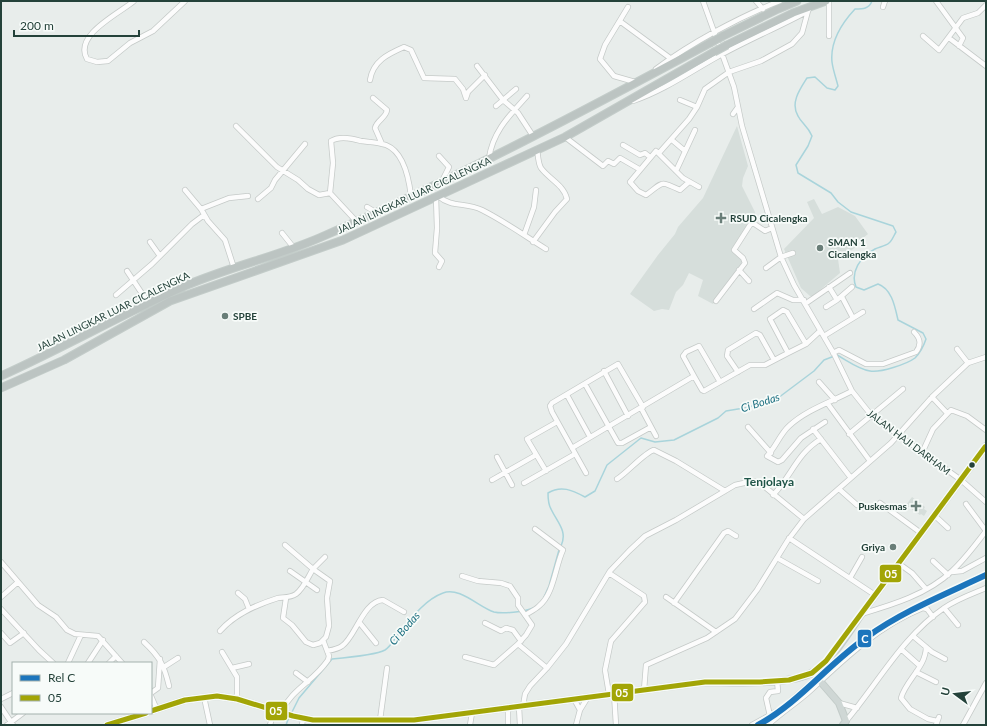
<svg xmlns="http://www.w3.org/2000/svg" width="987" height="726" font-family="Lato,sans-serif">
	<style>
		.built { fill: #d6dedb }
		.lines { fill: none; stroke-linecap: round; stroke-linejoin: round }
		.stream { stroke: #a9d4db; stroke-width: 1.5 }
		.minor-casing { stroke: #c5cac8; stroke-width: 6 }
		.major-casing { stroke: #c3ccc9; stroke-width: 8 }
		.highway-casing { stroke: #c3ccc9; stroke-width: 9 }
		.minor { stroke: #fcfcfc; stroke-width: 4.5 }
		.major { stroke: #cfd7d5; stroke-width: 6 }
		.highway { stroke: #bcc4c2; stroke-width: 7 }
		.highway-bridge-casing { stroke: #c3ccc9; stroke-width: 9; stroke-linecap: butt }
		.highway-bridge { stroke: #bcc4c2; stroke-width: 7 }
		.bus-1-casing { stroke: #f7fbf9; stroke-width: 8 }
		.bus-1 { stroke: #a2a506; stroke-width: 5 }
		.rail-1-casing { stroke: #f7fbf9; stroke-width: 9 }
		.rail-1 { stroke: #1c75bc; stroke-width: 6 }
		.poi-dot { fill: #697e78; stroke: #f7fbf9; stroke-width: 1.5 }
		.bus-dot { fill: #24423a; stroke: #f7fbf9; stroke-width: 1.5 }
		.labels { text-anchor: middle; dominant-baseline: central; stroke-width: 3.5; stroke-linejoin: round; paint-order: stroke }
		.street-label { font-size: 10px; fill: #24423a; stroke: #f7fbf9 }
		.poi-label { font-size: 10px; font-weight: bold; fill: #24423a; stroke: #f7fbf9; text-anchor: start }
		.water-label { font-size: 11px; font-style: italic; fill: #1c6f80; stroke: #f7fbf9 }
		.quarter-label { font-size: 12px; font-weight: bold; fill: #1f5548; stroke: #f7fbf9 }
		.line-badge { stroke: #f7fbf9; stroke-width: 1.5 }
		.badge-label { font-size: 11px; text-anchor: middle; font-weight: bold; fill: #fff }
	</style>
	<rect width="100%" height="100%" fill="#e8edeb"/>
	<path class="built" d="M737 126 748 166 743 178 742 186 755 212 754 221 733 251 743 260 737 272 713 304 698 296 703 280 689 273 683 285 676 292 669 310 662 309 654 311 630 294 658 255 675 234 678 227 703 198Z
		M814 199 822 214 838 207 855 216 868 234 857 243 856 247 838 259 840 273 813 296H810L801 288 784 249 814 218 807 202Z
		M912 497 925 507 924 509 927 511 924 516 921 514 920 515 906 505Z"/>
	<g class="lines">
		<path class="stream" d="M561 546C568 531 557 522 551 509 548 504 548 498 548 493 561 485 572 490 585 497L595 491 607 465 641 438 655 442 674 440 718 418 726 411 750 407 763 400 778 398 814 371 824 360 837 355C848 361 858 369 870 371 880 373 907 364 915 358 920 353 924 345 926 339L923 333 898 320C895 307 892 289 878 284L864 290 856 287C850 272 860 257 875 249 879 247 886 246 889 243 892 241 894 235 896 232L893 226 851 212 838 202 831 193 798 173 796 165 808 146 812 136C807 125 802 124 798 116 790 103 800 89 807 78L815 77 827 88 835 90 838 86C836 78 833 70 832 62 830 42 842 23 855 9 863 9 869 9 872 1
			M544 597 549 586 559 550
			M291 714 299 698 332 659C343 658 376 655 385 650 390 647 394 640 397 636 410 620 424 600 443 593 459 586 480 608 494 612 502 614 525 612 533 608
			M286 725 289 717"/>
		<defs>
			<path id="minor" d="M134 1C120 13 73 35 87 59L97 62 108 61 130 43 153 31 185 1
				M703 1 734 87 742 126 781 257 794 285 834 354 852 391 872 416 961 480 986 502
				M756 1 763 9
				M936 1 963 38 959 46
				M628 7 605 45 600 59 614 76 635 82
				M883 7 885 1
				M621 22 670 58
				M829 36V1
				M923 36 939 50 963 18 978 13 986 5
				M949 38 986 66
				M477 66 503 100 518 113 533 136
				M656 69C691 43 739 17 780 1
				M370 80C373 61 388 54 404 47L411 50 424 78 455 79 463 89 466 98
				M373 98 387 110C386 118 377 120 375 128L382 144
				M466 98 468 92 485 75
				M680 100 697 107
				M633 101C663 91 690 72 717 57 747 40 779 27 808 11L810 7
				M496 106 516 89
				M733 114 738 107
				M236 126 277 167 298 180 308 189 319 195 330 193
				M565 137 603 166 608 161 614 164 620 158 639 169
				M672 140 685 151
				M623 145 640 155 645 153 650 157
				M659 153 689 119 697 107 705 89 729 72 761 61 792 44 802 33 808 11
				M439 156 449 167 442 181
				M489 158C493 131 510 115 527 96
				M676 171 695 130
				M689 182 680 190C659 180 664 182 646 195L638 191 630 182 656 151 683 178 699 187
				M185 190 201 209 208 221 225 240 234 268
				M330 193 333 163 331 141C339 136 351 138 361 141 369 142 378 142 386 145 404 152 409 179 411 196
				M330 193 357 222
				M438 196C452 208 466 202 482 210 504 221 525 236 546 249
				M436 197 437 228 435 253 442 261 439 267
				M258 199 271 188 275 180 305 144
				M367 207 377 213
				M201 209 229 198 248 196
				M282 233 294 248
				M524 235 534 207 536 190
				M150 242 160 256
				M533 242 555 212 567 199C564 185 549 179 541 168 538 163 538 155 537 149
				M766 268 781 257 793 253
				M739 270 749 281
				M127 271 149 304
				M829 287 837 300 852 287
				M116 295 152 264 192 224 204 215
				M842 297 853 318
				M716 301 745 263 743 258 734 250 750 225 753 223 765 231 772 228
				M805 304 850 273
				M826 307 837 300
				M754 309 777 293 793 300H804
				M824 336 863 312
				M957 349 968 363
				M788 353 770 319 783 310 787 312 806 344
				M833 353 839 350 866 364H883L916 352C922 344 920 338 914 332
				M604 371 628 416
				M738 372 727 356 728 350 756 333 760 335 774 360
				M694 376 683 356 686 352 699 346 720 382
				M819 382 835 400
				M585 384 618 443H622L651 427
				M567 395 590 437
				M932 397 947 413
				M828 404 870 461
				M641 408 656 436
				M825 422 801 438 782 460 778 462 767 456C776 447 780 434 789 426 806 410 831 402 852 391
				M748 427 771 453
				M813 429 851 478
				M849 434 903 389
				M572 448 694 376 702 390 704 391 750 365H765L788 353 806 344 820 331
				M922 453 933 429 951 410 967 416 986 430
				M497 457 512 485
				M546 471 527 439 557 422
				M586 473 552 412 550 406 552 403 618 364 643 407
				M617 479C627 473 645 452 654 450L676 461 725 491
				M492 480 536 455
				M524 483 575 454
				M839 489 857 505
				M773 495C791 477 797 453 821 439
				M880 503 921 533
				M966 504 986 531
				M934 515 948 528
				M789 538 875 595
				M777 558 818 581
				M933 561 948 575
				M1 562 38 605 56 617 67 630 75 634 98 636 122 663
				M898 563 912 573 926 589
				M290 571 317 590
				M952 572 962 571 986 558
				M462 576 478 581 501 583 510 586 518 598V605L532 625 526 635 518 644 494 665 465 657
				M850 578 862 557
				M238 593 245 599 249 609
				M1 597 18 582
				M666 597 716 632
				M286 598 283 618 292 625 306 642 313 645 320 643 326 637 329 626 327 598 330 581 313 569 325 557
				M674 603 724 533 728 531 736 536
				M944 608 958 625
				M1 609 39 650 53 663
				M861 614C892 605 928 594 952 571 965 559 975 545 986 531
				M525 615C530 612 535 610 539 606 554 594 555 567 563 550L535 529
				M359 622 376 643
				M485 623 501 631 506 628 513 630 521 641
				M220 631C235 614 256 605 278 598 284 597 290 598 296 594 304 588 308 577 313 569L285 545
				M1 633 10 643 24 633
				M913 636 932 652 945 659
				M144 642C160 657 164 665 169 686
				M518 644 547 668
				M926 647C926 667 906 680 901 698L910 709 928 719 937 721
				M901 649 920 666
				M327 651C332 650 338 649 342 646 355 638 363 601 383 600L404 612
				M222 652 237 677V699
				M68 663 81 635
				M88 663 103 640
				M109 663 116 656
				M164 667 178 658
				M232 668 249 664
				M916 672 936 682
				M296 673 308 682
				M644 690 646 665 707 638 735 619 757 590 788 540 804 519 891 443 932 397 968 363 986 357
				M151 693 158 688 160 659
				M614 693 616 725
				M609 694 605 670 611 641 645 602 644 596 609 573
				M151 696 157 710
				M204 697 210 725
				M1 699 13 693
				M574 699 580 710
				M839 703 857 708
				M523 706 525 694 530 686 547 668 566 644 610 571 629 551 645 536 676 520 735 485 753 481 760 483 804 519
				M1 707 13 725
				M519 707 520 725
				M508 708V725
				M281 712C293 688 313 682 328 660L329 656 323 640
				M770 716 766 698 770 692 778 691 777 680
				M380 720 387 668
				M846 721C878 683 903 636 944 608 957 599 972 594 986 588
				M7 725 23 713
				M270 725 274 711
				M302 725 303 719
				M470 725 472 713
				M576 725 580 710 588 697
				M752 725 781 709 817 678
				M768 725C782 712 798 702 811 690 845 658 880 625 923 608L927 609 933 617
				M936 725 939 717
				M963 725 986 683"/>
			<path id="major" d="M813 673 839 703 846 721 843 725
				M151 711 185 700 217 696 237 699 293 716 313 720H414L705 682C733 682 790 686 813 672 832 662 852 627 865 609 905 554 946 500 986 446
				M107 725 146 713"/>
			<path id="highway" d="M723 36 778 9 797 1
				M727 45 793 13 826 1
				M1 376C63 348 123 314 185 286 231 266 280 256 326 235 457 178 584 111 710 43
				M1 388 64 360 170 301 343 240 565 137 714 52"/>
		</defs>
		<use href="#minor" class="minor-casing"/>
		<use href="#major" class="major-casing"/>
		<use href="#highway" class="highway-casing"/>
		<use href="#minor" class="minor"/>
		<use href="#major" class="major"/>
		<use href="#highway" class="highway"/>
		<defs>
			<path id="highway-bridge" d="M710 43 723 36
				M714 52 727 45"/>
		</defs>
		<use href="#highway-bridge" class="highway-bridge-casing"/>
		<use href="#highway-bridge" class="highway-bridge"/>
		<defs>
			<path id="bus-1" d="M151 711 185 700 217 696 237 699 293 716 313 720H414L705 682H760L789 680 812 673 826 661 985 447 986 448
				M107 725 146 713"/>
		</defs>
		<use href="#bus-1" class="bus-1-casing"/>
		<use href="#bus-1" class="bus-1"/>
		<defs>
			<path id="rail-1" d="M758 725C800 702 828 664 867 637 903 611 946 594 986 575"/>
		</defs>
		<use href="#rail-1" class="rail-1-casing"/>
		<use href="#rail-1" class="rail-1"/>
	</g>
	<g class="poi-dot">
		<path d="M719 212h4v4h4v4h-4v4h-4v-4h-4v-4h4z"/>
		<circle cx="820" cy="248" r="4"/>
		<circle cx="225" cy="316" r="4"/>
		<path d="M914 500h4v4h4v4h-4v4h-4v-4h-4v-4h4z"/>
		<circle cx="893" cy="547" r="4"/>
	</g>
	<circle class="bus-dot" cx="972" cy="465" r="3.5"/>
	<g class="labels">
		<g class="street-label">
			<text transform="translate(414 195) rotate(-25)">JALAN LINGKAR LUAR CICALENGKA</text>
			<text transform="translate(113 311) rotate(-26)">JALAN LINGKAR LUAR CICALENGKA</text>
			<text transform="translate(909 442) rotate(37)">JALAN HAJI DARHAM</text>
		</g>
		<g class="poi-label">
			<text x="730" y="218">RSUD Cicalengka</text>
			<text x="828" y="242">SMAN 1<tspan x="828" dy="12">Cicalengka</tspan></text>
			<text x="233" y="316">SPBE</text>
			<text x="907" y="506" text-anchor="end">Puskesmas</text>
			<text x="885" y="547" text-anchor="end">Griya</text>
		</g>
		<g class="water-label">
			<text transform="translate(760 402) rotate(-18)">Ci Bodas</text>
			<text transform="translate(404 628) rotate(-49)">Ci Bodas</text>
		</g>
		<g class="quarter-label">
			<text x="769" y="481">Tenjolaya</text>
		</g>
	</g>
	<g class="line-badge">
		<rect x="879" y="564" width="23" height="19" rx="4" fill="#a2a506"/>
		<rect x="857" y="629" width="15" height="19" rx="4" fill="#1c75bc"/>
		<rect x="611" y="683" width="23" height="19" rx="4" fill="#a2a506"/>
		<rect x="265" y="701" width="23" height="20" rx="4" fill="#a2a506"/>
	</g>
	<g class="badge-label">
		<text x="891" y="578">05</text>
		<text x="865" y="643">C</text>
		<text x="622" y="697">05</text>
		<text x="276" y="715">05</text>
	</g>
	<rect width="987" height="726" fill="none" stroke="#24423a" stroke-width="4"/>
	<rect x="12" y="662" width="140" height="52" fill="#f7fbf9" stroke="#a3b1ad"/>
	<rect x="20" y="675" width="20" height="6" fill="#1c75bc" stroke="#a3b1ad"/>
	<text x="48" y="682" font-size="12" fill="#24423a">Rel C</text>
	<rect x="20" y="695" width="20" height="6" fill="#a2a506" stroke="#a3b1ad"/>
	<text x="48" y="702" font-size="12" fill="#24423a">05</text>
	<g transform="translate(955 694) rotate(285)" stroke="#f7fbf9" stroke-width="3" paint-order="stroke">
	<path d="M0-3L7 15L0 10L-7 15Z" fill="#24423a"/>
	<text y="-6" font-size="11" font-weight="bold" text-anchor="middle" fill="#24423a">U</text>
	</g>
	<path d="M14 30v6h125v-6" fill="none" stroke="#24423a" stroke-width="2"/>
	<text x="20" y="30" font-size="12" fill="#24423a" stroke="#f7fbf9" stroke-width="3" paint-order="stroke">200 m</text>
</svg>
